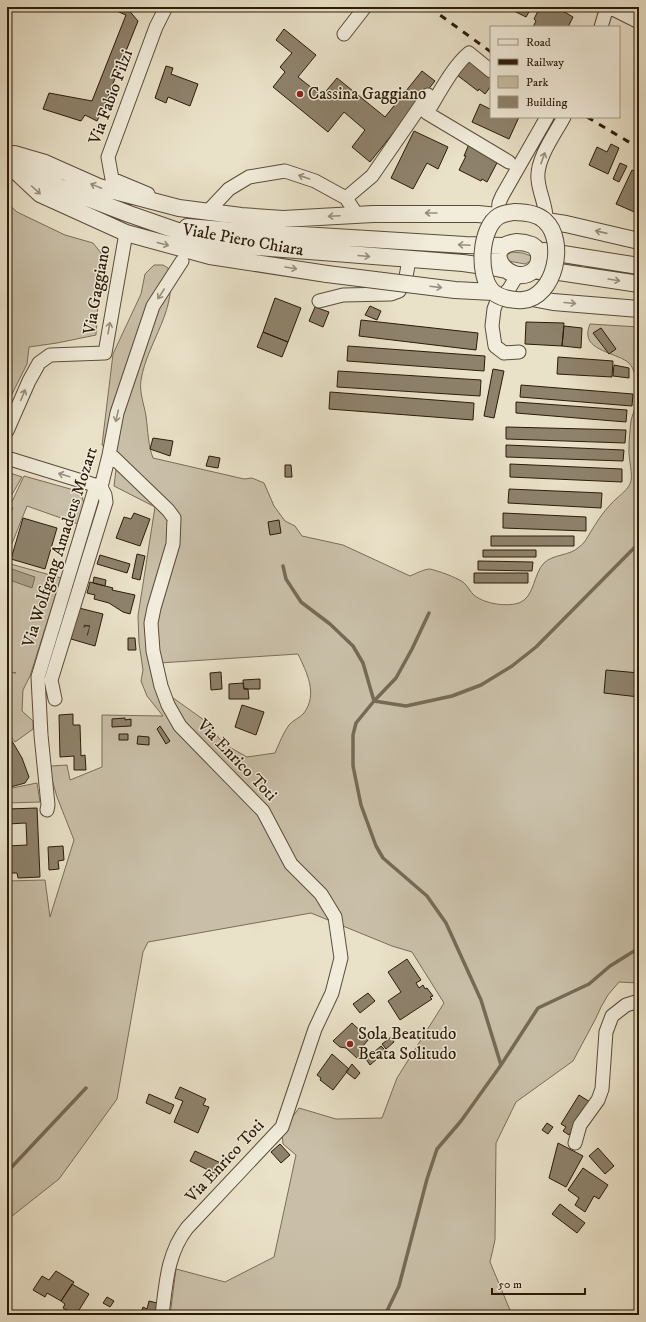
<svg xmlns="http://www.w3.org/2000/svg" width="646" height="1322" font-family="'IM FELL DW Pica',serif">
	<style>
		.green { fill: #c9bfa8; stroke: #7a6d58; fill-rule: evenodd }
		.water { fill: #a89e87; stroke: #766a55 }
		.lines { fill: none; stroke-linecap: round; stroke-linejoin: round }
		.stream { stroke: #766a55; stroke-width: 3.5 }
		.building { fill: #8e826c; stroke: #2b1b09 }
		.minor-casing { stroke: #5a4c39; stroke-width: 15 }
		.tertiary-casing { stroke: #5a4c39; stroke-width: 18 }
		.minor { stroke: #f1ecdb; stroke-width: 13 }
		.tertiary { stroke: #f1ecdb; stroke-width: 16 }
		.rail { stroke: #2b1b09; stroke-width: 3; stroke-dasharray: 7 7; stroke-linecap: butt }
		.tertiary-bridge-casing { stroke: #5a4c39; stroke-width: 18; stroke-linecap: butt }
		.tertiary-bridge { stroke: #f1ecdb; stroke-width: 16 }
		.oneway { stroke: #988e7c }
		.poi-dot { fill: #8f2418; stroke: #f1ecdb; stroke-width: 1.5 }
		.labels { text-anchor: middle; dominant-baseline: central; stroke-width: 3; stroke-linejoin: round; paint-order: stroke }
		.number-label { font-size: 15px; fill: #443522 }
		.poi-label { font-size: 17px; fill: #2b1b09; stroke: #f1ecdb; text-anchor: start }
		.street-label { font-size: 17px; fill: #2b1b09; stroke: #f1ecdb }
	</style>
	<rect width="100%" height="100%" fill="#e9e1c8"/>
	<filter id="stains"><feTurbulence type="fractalNoise" baseFrequency=".005" numOctaves="4"/><feColorMatrix values="0 0 0 0 .2 0 0 0 0 .09 0 0 0 0 .02 0 0 0 .5 -.17"/></filter>
	<radialGradient id="worn" r=".72"><stop offset=".6" stop-color="#630" stop-opacity="0"/><stop offset="1" stop-color="#630" stop-opacity=".3"/></radialGradient>
	<path class="green" d="M7 203 17 212 65 235 93 243 101 253 96 335 57 343 29 347 27 364 7 404Z
		M512 252 523 253 531 256V261L525 264 508 261 506 255Z
		M154 265H163L168 268C180 307 147 342 141 380 139 392 144 404 146 416 148 431 148 445 153 458L244 479 252 478 264 483 274 506 285 521 295 526 302 536 343 545 410 576C415 574 424 569 430 569 439 571 455 577 463 582 468 586 470 592 475 596 486 604 506 607 519 603 535 597 533 574 544 563 553 554 570 556 579 547 584 544 587 538 590 533 596 523 603 512 611 504 617 497 626 492 630 484 634 476 628 458 629 448 629 439 630 430 631 421 633 411 639 402 638 392 637 383 635 369 629 363 619 354 590 351 588 336 587 332 589 327 590 324L639 327V983L619 982 608 995 601 1007 596 1018 573 1061 516 1102 496 1143 495 1240 490 1262 512 1315H170L176 1269 225 1282 274 1257 296 1155 283 1144 282 1131 299 1108 336 1119 382 1118 397 1078 444 1003 412 952 392 946 311 913 148 942 143 952 117 1099 59 1179 7 1220V881L45 880 50 917 74 840 57 797 51 776V766L67 765 70 780 102 767V715L163 716 147 696 141 681 143 670 139 643 138 616 155 507 114 486 118 453 102 445 113 354 141 294 145 274ZM298 654C307 673 318 694 304 713 300 718 293 720 289 725 283 733 279 744 275 753L247 757 224 744 204 720 169 695 159 663Z
		M7 472 22 477 10 498 7 496Z
		M24 476 81 492 84 504 78 524 27 506 7 556V519L13 508 10 506Z
		M7 563 61 578 30 676 23 690 22 711 33 721V729L15 742 7 731V672L16 673 7 671Z
		M37 783 40 802 7 803V789Z"/>
	<path class="water" d="M9 568 35 577 32 588 7 579Z"/>
	<g class="lines">
		<path class="stream" d="M283 566 286 579 301 602 330 624 353 646 363 663 374 701 406 706 452 696 481 685 512 666 536 647 638 544
			M429 613 412 649 396 678 374 701 356 723 353 735V766L361 805 376 846 383 858 427 896 446 923 481 1000 501 1065
			M7 1172 86 1088
			M385 1315 399 1286 427 1179 437 1149 461 1121 501 1065 538 1008 589 984 610 966 639 948"/>
	</g>
	<path class="building" d="M107 7H126L138 21 104 106 97 121 85 115 81 121 43 109 49 93 92 101 126 15Z
		M511 7H532L526 17 510 9Z
		M540 7 542 8 543 7H556L573 17 568 27H533L536 21 534 19Z
		M284 29 316 55 298 77 322 96 337 78 385 117 422 71 435 81 370 162 352 147 365 130 344 112 328 132 273 87 285 72 280 67 292 53 276 40Z
		M470 59 491 74V86L485 94 479 89 478 91 457 75Z
		M166 66 173 68 171 74 198 84 190 106 168 97 166 103 155 98Z
		M480 104 490 109 491 108V117H519L509 139 472 122Z
		M414 131 448 147 438 169 427 163 413 189 391 178Z
		M469 144 499 159 487 182 482 179 481 181 459 170 466 156H464Z
		M611 144 619 148 608 174 589 165 597 147 607 152Z
		M620 163 627 166 619 182 613 179Z
		M632 170 639 173V214L616 204Z
		M275 298 301 308 288 342 263 332Z
		M370 306 381 311 377 320 365 315Z
		M315 307 329 312 323 327 309 321Z
		M361 320 478 333 476 350 359 336Z
		M526 322 564 323 562 346 525 344Z
		M564 326 582 328 581 348 562 346Z
		M601 328 616 349 609 354 593 333Z
		M263 332 288 342 282 357 257 347Z
		M348 346 485 356 484 371 347 361Z
		M558 357 613 361 612 377 557 374Z
		M614 365 629 368V378L613 376Z
		M493 369 504 371 494 418 484 416Z
		M338 371 481 380 480 396 337 387Z
		M521 385 633 394 632 406 520 397Z
		M330 392 474 403 473 420 329 409Z
		M516 402 627 410 626 422 516 413Z
		M506 427 626 430 625 443 506 439Z
		M153 438 173 441 170 456 150 449Z
		M506 445 624 450 623 461 506 457Z
		M209 456 220 458 218 468 206 466Z
		M510 464 622 469V482L510 477Z
		M285 465H291L292 477H285Z
		M509 489 602 493 601 508 508 503Z
		M134 513 150 519 140 546 116 538 124 517 131 519Z
		M503 513 586 517V531L503 528Z
		M23 518 57 528 45 569 11 559Z
		M279 520 281 533 270 535 268 522Z
		M491 536H574V546H491Z
		M483 550H536V557H483Z
		M137 554 145 556 140 580 132 578Z
		M100 555 130 564 127 573 97 564Z
		M478 561 533 562 532 571 478 570Z
		M474 573H528V583H474Z
		M94 577 106 580 105 586 93 583Z
		M90 582 113 588 112 590 135 595 130 614 123 612 109 603 94 599 95 595 87 593Z
		M79 608 103 614 95 646 71 639Z
		M128 638H135L136 650H128Z
		M606 670 639 673V697L604 693Z
		M221 672 222 689 211 690 210 673Z
		M260 679V689H244L243 680Z
		M243 683 244 689H248L249 699H229V684Z
		M242 705 264 712 256 735 235 727Z
		M73 714V725H80L81 756 85 755 86 770H74V756L60 757 59 715Z
		M125 718V720L131 719V726L112 727V719Z
		M160 726 170 741 166 744 157 729Z
		M119 734H128V740H119Z
		M7 735 12 741 22 758 29 777 25 783 7 788Z
		M138 736 149 737V745L137 744Z
		M37 808 40 877 18 878 17 873H7V846L27 845 26 823 7 824V809Z
		M63 846 64 860 58 861 59 869 49 870 48 847Z
		M407 959 421 980 416 983 419 988 423 985 425 989 427 988 433 996 430 997 432 999 400 1020 388 1001 401 992 388 972Z
		M368 993 375 1001 360 1013 353 1004Z
		M352 1023 369 1039 362 1047 366 1050 358 1059 346 1048 340 1047 333 1041Z
		M391 1037 394 1042 386 1049 382 1044Z
		M381 1046 386 1051 370 1065 366 1059Z
		M332 1054 349 1069 333 1090 320 1080 321 1078 317 1075Z
		M352 1064 360 1073 355 1079 346 1072Z
		M180 1087 206 1099 203 1105 209 1107 198 1133 174 1122 183 1101 175 1098Z
		M149 1094 174 1105 170 1114 146 1103Z
		M579 1095 590 1102 569 1135 563 1131 566 1127 561 1124Z
		M547 1123 553 1127 548 1134 542 1130Z
		M558 1143 583 1156 566 1187 549 1178Z
		M280 1144 290 1155 281 1163 271 1152Z
		M598 1148 614 1166 605 1174 589 1156Z
		M195 1151 223 1164 218 1175 190 1161Z
		M583 1168 608 1185 599 1199 594 1196 585 1212 575 1205 579 1198 568 1190Z
		M560 1204 585 1223 577 1233 552 1214Z
		M56 1271 74 1282 61 1301 47 1293 45 1297 33 1290 42 1276 49 1280Z
		M72 1284 89 1294 76 1315 63 1308 65 1304 61 1301Z
		M107 1297 114 1301 110 1307 103 1303Z
		M149 1301 157 1303 155 1315H145L141 1313 143 1307 147 1309Z"/>
	<g class="lines">
		<defs>
			<path id="minor" d="M609 7 639 22
				M601 27 607 7
				M344 34 365 7
				M491 71 469 53C453 66 438 95 427 113L509 162
				M148 194 112 179 108 157 156 27 166 7
				M346 198 372 176 428 95
				M212 207 229 189 249 177 285 171 315 181 346 198 357 215
				M498 216 499 203 502 196 547 117
				M546 221C547 206 539 194 538 179 536 159 555 134 564 117
				M518 274 509 289 497 301 494 309 492 326 495 346 504 353 519 352
				M319 301 343 295 391 294 399 291 405 282 409 260
				M7 431 29 381 39 363 50 355 105 353 126 233
				M109 455 113 457 168 510 174 518 173 544 154 608 151 623 153 651 161 686 168 705 180 726 263 811 291 864 321 894 335 917 341 958 332 993 315 1029 282 1127 187 1228C167 1254 166 1284 162 1315
				M7 458 101 487
				M55 699 51 680 106 502 105 495 101 487
				M47 810 48 805 41 735 38 677 94 492 101 487 109 455 117 413 153 306 182 261
				M575 1143 580 1125 598 1100 602 1089 606 1032 612 1016 626 1005 639 1001"/>
			<path id="tertiary" d="M14 154 45 163 99 187 179 208 241 216 283 219 373 214H478L498 216
				M7 157 59 187 129 214 198 238 233 245 463 263 491 267 506 270
				M10 166 40 194 126 233 210 256 327 274
				M546 221 566 224 639 241
				M187 227 236 231 465 245 503 246
				M517 242C522 242 527 243 532 245 541 250 541 262 535 269 513 291 476 247 517 242Z
				M544 251 639 266
				M539 271 559 272 639 284
				M532 298 553 302 639 309"/>
		</defs>
		<use href="#minor" class="minor-casing"/>
		<use href="#tertiary" class="tertiary-casing"/>
		<use href="#minor" class="minor"/>
		<use href="#tertiary" class="tertiary"/>
		<path class="rail" d="M429 7 491 52
			M587 117 639 148"/>
		<defs>
			<path id="tertiary-bridge" d="M514 212C525 212 537 213 545 221 567 241 555 297 523 300 513 301 499 298 492 291 477 275 480 227 499 216 504 213 509 213 514 212Z
				M327 274 455 290 493 292"/>
		</defs>
		<use href="#tertiary-bridge" class="tertiary-bridge-casing"/>
		<use href="#tertiary-bridge" class="tertiary-bridge"/>
	</g>
	<defs><path id="oneway-shaft" d="M-6 0H5M1.5-3L5.5 0L1.5 3" fill="none" stroke-width="1.6" stroke-linecap="round" stroke-linejoin="round"/></defs>
	<g class="oneway">
		<use href="#oneway-shaft" transform="translate(543 158) rotate(-70)"/>
		<use href="#oneway-shaft" transform="translate(304 177) rotate(-161)"/>
		<use href="#oneway-shaft" transform="translate(96 186) rotate(-158)"/>
		<use href="#oneway-shaft" transform="translate(36 190) rotate(42)"/>
		<use href="#oneway-shaft" transform="translate(431 213) rotate(180)"/>
		<use href="#oneway-shaft" transform="translate(334 216) rotate(177)"/>
		<use href="#oneway-shaft" transform="translate(601 232) rotate(-167)"/>
		<use href="#oneway-shaft" transform="translate(163 244) rotate(15)"/>
		<use href="#oneway-shaft" transform="translate(464 245) rotate(-177)"/>
		<use href="#oneway-shaft" transform="translate(364 256) rotate(5)"/>
		<use href="#oneway-shaft" transform="translate(291 268) rotate(9)"/>
		<use href="#oneway-shaft" transform="translate(614 280) rotate(9)"/>
		<use href="#oneway-shaft" transform="translate(436 287) rotate(7)"/>
		<use href="#oneway-shaft" transform="translate(161 294) rotate(123)"/>
		<use href="#oneway-shaft" transform="translate(570 303) rotate(5)"/>
		<use href="#oneway-shaft" transform="translate(109 328) rotate(-80)"/>
		<use href="#oneway-shaft" transform="translate(23 395) rotate(-67)"/>
		<use href="#oneway-shaft" transform="translate(117 416) rotate(103)"/>
		<use href="#oneway-shaft" transform="translate(64 475) rotate(-163)"/>
	</g>
	<g class="poi-dot">
		<circle cx="300" cy="94" r="4"/>
		<circle cx="350" cy="1044" r="4"/>
	</g>
	<g class="labels">
		<g class="number-label">
			<text x="87" y="627">7</text>
		</g>
		<g class="poi-label">
			<text x="308" y="94">Cassina Gaggiano</text>
			<text x="358" y="1034">Sola Beatitudo<tspan x="358" dy="20">Beata Solitudo</tspan></text>
		</g>
		<g class="street-label">
			<text transform="translate(111 97) rotate(-70)">Via Fabio Filzi</text>
			<text transform="translate(243 240) rotate(10)">Viale Piero Chiara</text>
			<text transform="translate(97 290) rotate(-80)">Via Gaggiano</text>
			<text transform="translate(60 547) rotate(-72)">Via Wolfgang Amadeus Mozart</text>
			<text transform="translate(237 760) rotate(46)">Via Enrico Toti</text>
			<text transform="translate(225 1161) rotate(-47)">Via Enrico Toti</text>
		</g>
	</g>
	<rect width="646" height="1322" fill="none" stroke="#e9e1c8" stroke-width="24"/>
	<rect x="8" y="8" width="630" height="1306" fill="none" stroke="#2b1b09" stroke-width="2"/>
	<rect x="12" y="12" width="622" height="1298" fill="none" stroke="#2b1b09"/>
	<rect x="490" y="26" width="130" height="92" fill="#f1ecdb" stroke="#a29887"/>
	<rect x="498" y="39" width="20" height="6" fill="#f1ecdb" stroke="#a29887"/>
	<text x="526" y="46" font-size="12" fill="#2b1b09">Road</text>
	<rect x="498" y="59" width="20" height="6" fill="#2b1b09" stroke="#a29887"/>
	<text x="526" y="66" font-size="12" fill="#2b1b09">Railway</text>
	<rect x="498" y="76" width="20" height="12" fill="#c9bfa8" stroke="#a29887"/>
	<text x="526" y="86" font-size="12" fill="#2b1b09">Park</text>
	<rect x="498" y="96" width="20" height="12" fill="#8e826c" stroke="#a29887"/>
	<text x="526" y="106" font-size="12" fill="#2b1b09">Building</text>
	<path d="M492 1288v6h93v-6" fill="none" stroke="#2b1b09" stroke-width="2"/>
	<text x="498" y="1288" font-size="12" fill="#2b1b09" stroke="#f1ecdb" stroke-width="3" paint-order="stroke">50 m</text>
	<rect width="100%" height="100%" filter="url(#stains)"/>
	<rect width="100%" height="100%" fill="url(#worn)"/>
</svg>
